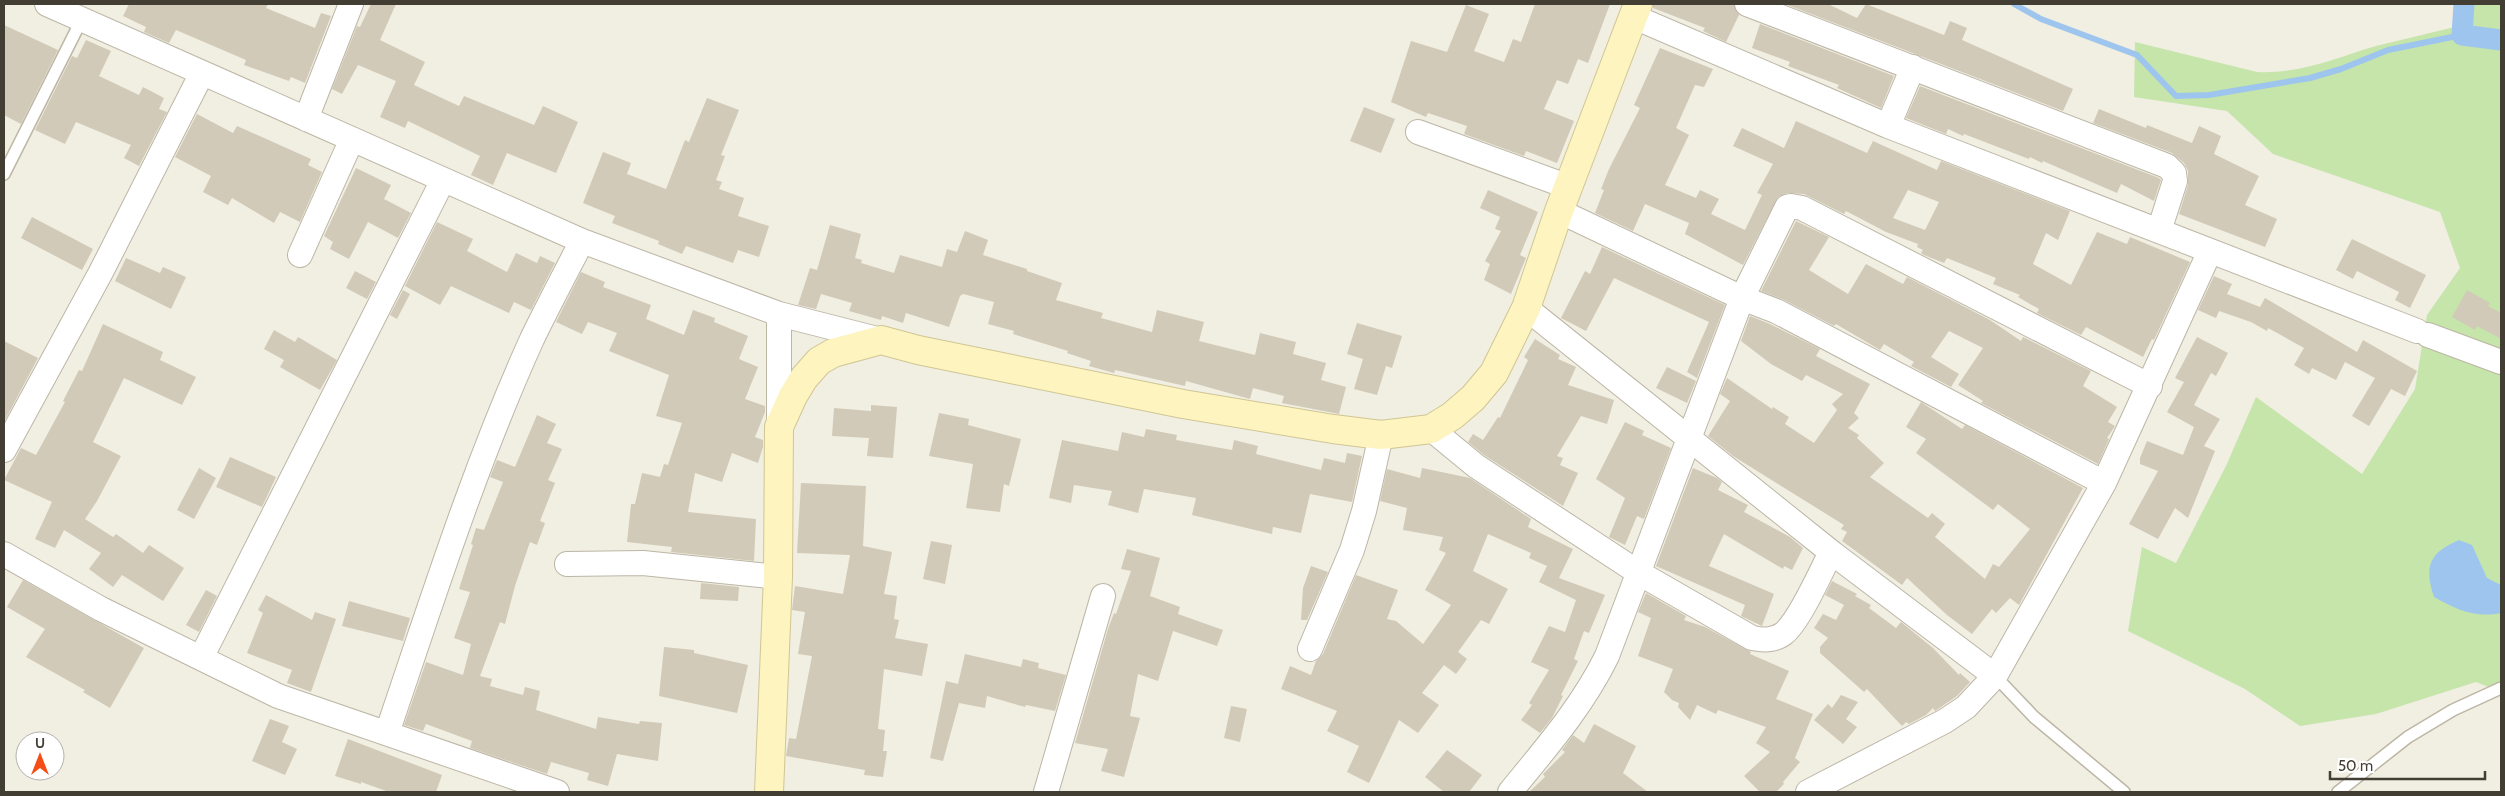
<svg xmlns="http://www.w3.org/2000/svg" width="2505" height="796" font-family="Cabin,sans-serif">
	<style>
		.green { fill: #c5e5ab }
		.water { fill: #9ec5ed }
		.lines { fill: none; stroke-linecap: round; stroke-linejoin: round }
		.stream { stroke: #9ec5ed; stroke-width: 6 }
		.canal { stroke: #9ec5ed; stroke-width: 21 }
		.building { fill: #d2cab8; fill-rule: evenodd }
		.service-casing { stroke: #bcb6a5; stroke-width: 14 }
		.minor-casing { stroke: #bcb6a5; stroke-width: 26 }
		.secondary-casing { stroke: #d0c693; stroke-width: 30 }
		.service { stroke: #fff; stroke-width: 11 }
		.minor { stroke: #fff; stroke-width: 24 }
		.secondary { stroke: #fdf4c0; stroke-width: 28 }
	</style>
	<rect width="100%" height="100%" fill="#f1eee2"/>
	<path class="green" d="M2460 4H2501V692L2476 682 2376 714 2300 726 2245 689 2128 631 2142 547 2176 563 2226 466 2256 397 2362 474 2415 389 2427 315 2460 268 2440 212 2273 154 2227 111 2134 97 2135 42 2257 72C2302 74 2335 58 2376 46 2404 39 2431 33 2459 26Z"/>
	<path class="water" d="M2459 540 2472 545 2487 578 2501 585V613C2475 618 2457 610 2434 597 2424 566 2429 553 2459 540Z"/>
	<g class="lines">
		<path class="stream" d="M2014 4 2041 19 2137 55 2176 96 2209 95 2310 78 2341 69 2388 50 2462 35"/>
		<path class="canal" d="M2464 4 2462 35 2501 40"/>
	</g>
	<path class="building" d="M129 4H268L266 8 315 28 321 13 331 16 305 83 291 77 289 81 244 65 246 60 176 30 169 43 144 32 146 27 123 16Z
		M371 4H396L380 40 425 62 414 85 459 106 464 96 534 125 543 106 578 122 556 173 507 153 493 185 471 175 480 156 408 121 405 128 380 117 396 81 358 65 342 94 332 89 357 26 360 27Z
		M1535 4H1610L1588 63 1578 59 1568 84 1557 80 1544 109 1574 121 1557 163 1526 151 1524 156 1464 134 1467 126 1428 113 1426 117 1391 102 1411 41 1447 52 1466 5 1489 14 1474 51 1504 62 1513 39 1521 42Z
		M1653 4H1734L1739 15 1726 42 1703 31 1705 28 1653 8Z
		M1785 4H1828L1857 18 1866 4 1944 35 1950 21 1967 28 1962 40 2073 89 2063 111Z
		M1760 24 1894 76 1881 108 1837 88 1839 85 1788 66 1790 62 1752 48Z
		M4 25 58 50 21 124 4 115Z
		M86 40 111 51 99 76 139 95 143 87 164 98 159 109 167 112 139 166 124 158 131 145 76 122 65 144 35 130 72 56 77 58Z
		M1660 48 1713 69 1704 87 1695 85 1676 128 1689 135 1665 185 1696 198 1700 190 1719 199 1711 214 1745 230 1762 195 1757 193 1773 164 1733 146 1742 128 1784 148 1796 121 1867 153 1873 141 1937 170 1941 161 2070 211 2058 240 2046 233 2033 264 2071 285 2097 232 2127 244 2130 237 2190 262 2154 340 2152 339 2143 357 2086 327 2081 335 2037 313 2039 309 2018 297 2020 295 1993 284 1996 278 1947 258 1944 263 1924 255 1921 253 1923 250 1917 247 1918 244 1886 232 1846 211 1844 214 1804 194 1788 193 1778 197 1743 265 1685 234 1689 223 1645 204 1633 231 1595 213 1604 190 1601 189 1609 169 1640 108 1634 105ZM1908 190 1939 202 1925 230 1893 218Z
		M1920 86 2159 178 2161 180 2154 201 2121 184 2117 193 2043 161 2042 163 2030 157 2029 159 1964 134 1963 136 1948 129 1946 134 1906 118Z
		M707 98 739 110 721 155 725 156 716 180 722 182 719 189 744 198 738 216 769 226 759 257 738 250 733 263 686 246 682 254 658 244 659 241 612 223 615 216 583 203 603 152 631 163 627 174 666 189 685 140 689 142Z
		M1364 107 1395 119 1381 153 1350 141Z
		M2099 109 2146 128 2147 125 2192 143 2199 126 2221 136 2214 154 2259 176 2245 205 2277 219 2265 247 2179 214 2188 185V171L2184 163 2172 153 2093 123Z
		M197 114 233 133 237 126 311 159 308 165 322 172 300 222 280 212 274 223 232 198 228 205 203 192 211 176 175 157Z
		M356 168 391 185 384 199 411 213 398 238 368 222 349 259 330 249 333 242 324 236Z
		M1488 190 1538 212 1520 255 1526 258 1511 294 1484 280 1490 264 1485 261 1501 231 1495 229 1500 217 1480 208Z
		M32 217 93 249 82 270 21 238Z
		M1796 221 1829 237 1809 270 1848 294 1866 264 1903 284 1907 277 1990 320 2021 341 2023 337 2091 371 2083 386 2117 407 2108 422 2115 426 2107 438 2109 439 2098 464 1981 403 1983 401 1958 385 1983 348 1949 331 1931 357 1959 374 1951 387 1911 366 1914 362 1884 344 1880 350 1836 324 1834 326 1782 299 1761 291Z
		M437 222 473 239 467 251 507 272 516 253 537 263 540 256 555 263 531 310 514 302 509 313 451 286 440 305 405 286Z
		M830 225 861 234 855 258 862 260 861 263 894 273 900 255 942 267 947 249 957 252 965 231 988 240 983 255 1027 269V271L1062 283 1056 300 1103 313 1101 318 1152 332 1157 310 1204 322 1199 341 1255 355 1260 333 1296 342 1293 354 1326 363 1321 380 1346 387 1339 414 1282 403 1284 396 1253 388 1250 399 1186 381 1185 386 1115 370 1114 373 1089 366 1091 361 1067 353 1068 351 1013 334 1014 331 988 324 994 302 963 294 960 296 949 327 906 313 903 323 882 316 881 320 849 311 852 303 821 294 816 309 798 305 810 268 817 270Z
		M2352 239 2426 275 2410 308 2395 300 2399 292 2357 271 2353 279 2336 270Z
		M1602 247 1725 305 1697 378 1687 372 1709 322 1614 278 1586 331 1561 318 1585 271 1590 274Z
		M126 258 160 273 163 267 186 277 171 309 115 281Z
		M355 271 376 282 367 299 346 288Z
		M581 272 605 282 603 287 651 305 646 319 684 335 693 310 715 318 714 322 748 336 739 359 758 367 745 399 765 406V412L755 437 763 440V447L758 463 732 453 722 482 695 473 688 512 756 519 754 561 671 552 672 547 627 542 631 504H635L642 473 660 477 664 464 668 465 682 423 656 416 669 375 609 351 617 333 588 322 582 334 556 322Z
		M2214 276 2232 284 2227 294 2260 307 2265 298 2357 352 2363 340 2417 371 2405 396 2391 389 2369 426 2352 416 2375 378 2345 362 2336 380 2312 368 2309 374 2294 365 2304 348 2268 328 2267 331 2251 322 2219 311 2216 318 2198 310Z
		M403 290 410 294 397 319 390 315Z
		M2467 290 2490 303 2488 306 2501 313V339L2477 326 2475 330 2452 317Z
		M1750 316 1770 324 1820 349 1816 356 1870 384 1854 413 1859 418 1848 428 1859 435 1857 438 1884 463 1870 477 1928 518 1932 513 1945 524 1935 537 1985 579 1993 564 1999 567 2030 529 1998 504 1993 510 1916 453 1926 439 1906 427 1921 402 1962 429 1965 425 2083 488 2019 605 2010 598 1996 613 1992 609 1972 634 1947 615 1907 578 1902 585 1842 541 1847 532 1841 529 1844 525 1733 456 1708 436 1730 401 1720 394 1727 378 1772 409 1773 407 1789 417 1785 424 1814 443 1837 410 1832 404 1843 394 1806 375 1802 381 1771 364 1741 341Z
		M1357 323 1402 336 1392 368 1386 366 1377 395 1354 389 1363 359 1347 354Z
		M103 324 163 352 160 360 196 377 182 405 124 378 93 442 121 456 97 501 85 519 113 537 116 534 143 553 149 545 184 568 163 601 122 575 113 587 89 569 101 553 64 530 55 548 35 539 52 502 4 480 21 448 36 455 65 402 63 401 79 370 82 371Z
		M274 330 295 342 298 337 337 360 320 390 280 367 284 360 264 349Z
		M2197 337 2228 353 2216 376 2211 373 2194 405 2220 419 2204 446 2215 451 2188 518 2175 508 2158 539 2129 524 2158 471 2140 464V458L2147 441 2183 455 2194 427 2167 412 2184 382 2175 378Z
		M1535 339 1560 355 1558 359 1576 367 1568 385 1614 400 1607 424 1581 416 1557 456 1563 458 1560 465 1578 473 1563 506 1484 455 1468 442 1473 434 1483 440 1498 417 1500 418 1528 360 1524 357Z
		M4 341 38 358 4 422Z
		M1667 367 1696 381 1687 403 1656 388Z
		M871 405 897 407 893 458 867 456 869 438 832 436 834 408 871 411Z
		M939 413 969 419 968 425 1021 439 1009 486 1004 484 1000 512 966 508 973 464 929 456Z
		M537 415 556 424 547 443 562 449 548 480 555 483 540 521 545 523 537 545 530 542 515 586 505 624 500 622 480 676 492 679 490 686 523 695 525 687 540 691 536 710 596 729 598 717 639 724 640 721 662 723 658 761 617 754 608 786 587 780 589 773 551 762 547 774 541 772 470 748 472 741 426 724 423 731 404 725 426 662 463 675 471 644 454 638 470 592 459 589 473 545 471 544 476 528 484 530 503 482 490 477 497 460 515 467Z
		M1625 422 1644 431 1642 435 1671 448 1644 519 1637 516 1625 545 1609 537 1625 498 1596 479Z
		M1146 429 1177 435 1176 440 1232 450 1234 440 1258 446 1256 454 1321 470 1324 458 1345 463 1347 453 1362 456 1352 502 1310 494 1301 533 1273 527 1272 534 1192 515 1196 498 1144 489 1138 513 1108 505 1112 491 1074 485 1071 503 1049 498 1062 440 1118 451 1122 432 1144 437Z
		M230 457 276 477 262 507 216 487Z
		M199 468 216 478 194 519 177 510Z
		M1422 468 1470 478 1531 519 1528 527 1573 549 1559 578 1605 595 1589 633 1584 631 1574 659 1578 661 1561 695 1563 696 1552 718 1540 733 1521 720 1532 705 1529 703 1549 670 1531 662 1549 626 1565 632 1576 600 1539 582 1547 566 1529 558 1531 553 1488 534 1473 571 1508 589 1489 624 1481 620 1458 652 1467 659 1456 674 1444 665 1422 693 1439 705 1418 733 1399 720 1369 783 1347 772 1359 746 1327 731 1337 711 1281 689 1290 666 1311 675 1316 661 1323 654 1356 575 1398 590 1387 619 1396 621 1423 644 1451 605 1425 590 1446 553 1439 550 1443 537 1403 530 1407 508 1380 501 1387 469 1420 478Z
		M1693 468 1717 478 1722 482 1718 490 1748 505 1744 512 1790 537 1803 548 1792 570 1784 566 1783 569 1724 534 1709 566 1774 594 1762 626 1741 616 1745 605 1656 566Z
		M801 483 866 486 863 546 892 552 884 594 897 596 894 619 899 620 895 638 928 644 922 676 884 669 878 729 885 730 883 751H887L883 777 864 775 865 770 786 756 789 738 796 739 812 656 798 654 805 612 792 610 795 586 843 594 850 555 797 553Z
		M931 541 952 545 945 584 923 579Z
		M1127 549 1160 558 1150 596 1180 607 1178 614 1223 630 1217 646 1173 631 1158 681 1138 674 1130 716 1140 718 1124 777 1101 771 1108 749 1075 743 1108 629 1114 613 1116 614 1131 571 1121 569Z
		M1311 566 1328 572 1307 620H1301L1303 588Z
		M23 580 144 648 110 708 83 692 85 690 26 657 45 629 7 607Z
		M1832 581 1857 594 1855 596 1871 605 1869 608 1896 628 1901 622 1933 648 1959 675 1960 673 1970 682 1957 696 1938 709 1935 711 1933 708 1926 715 1909 724 1906 722 1902 726 1867 689 1864 692 1820 653V647L1828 638 1814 628 1823 614 1836 620 1844 605 1825 595Z
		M701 583 739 587 738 601 700 599Z
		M206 590 217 596 199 632 186 625Z
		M1646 593 1686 616 1684 620 1705 627 1751 652 1750 654 1789 671 1776 699 1813 714 1795 758 1800 762 1783 782 1784 784 1776 792H1760L1744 776 1770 752 1756 743 1766 727 1718 710 1716 714 1697 705 1690 720 1678 707 1679 703 1672 700 1664 692 1673 669 1638 656 1651 618 1638 612Z
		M266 595 312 620 315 612 336 619 311 692 287 683 292 670 247 653 263 613 258 610Z
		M349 601 410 618 403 641 342 626Z
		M664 647 694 650V653L748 665 737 713 659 696Z
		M965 654 1021 667 1023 659 1039 663 1038 668 1066 675 1055 711 1026 705 1025 707 987 696 985 708 959 703 943 761 930 758 946 681 958 684Z
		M1841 695 1858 702 1846 719 1857 727 1843 744 1814 720 1828 704 1832 708Z
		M1231 706 1247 709 1240 742 1224 738Z
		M270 719 289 726 282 742 297 749 285 775 252 761Z
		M1594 724 1636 746 1623 773 1648 792H1529L1545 777 1543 774 1565 752 1562 750 1573 735 1584 743Z
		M348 739 442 775 436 792H389L361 782V784L335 776Z
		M1447 750 1482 775 1469 792H1444L1425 777Z"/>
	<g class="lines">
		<defs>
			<path id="service" d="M4 174 82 19
				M1995 676 2034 717 2124 792
				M2338 792 2408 737 2453 710 2501 688"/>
			<path id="minor" d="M47 4 582 241 779 314 881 340
				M1747 4 2167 166 2174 173 2175 181 2159 231
				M1632 16 1888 126 2417 331
				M306 119 351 4
				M1888 126 1913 67
				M1418 132 1569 187
				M1559 211 1742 298 1776 311 2104 483
				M300 255 352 139
				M1526 308 1831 552 1995 676
				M779 314V425
				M2428 335 2501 362
				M1431 429 1476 466 1639 573 1752 638C1763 640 1773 641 1783 634 1799 622 1821 572 1831 552
				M4 450 101 272 202 73
				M4 554 101 609 278 696 557 792
				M567 564 643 563 778 577
				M1310 649 1352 550 1364 511 1381 435
				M201 658 443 180
				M387 733C432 601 474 467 532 339 548 306 565 274 582 241
				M1046 792 1103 596
				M1510 792C1545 749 1582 707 1607 656L1742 298 1787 207 1791 206 1802 208 2150 386
				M1808 792 1945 721 1966 707 1995 676 2104 483 2210 251"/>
			<path id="secondary" d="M769 792 778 577 779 427 793 396 804 378 819 361 833 353 881 340 918 350 1183 404 1333 429 1381 435 1431 429 1452 416 1473 398 1494 373 1526 308 1559 211 1638 4"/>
		</defs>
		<use href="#service" class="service-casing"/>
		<use href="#minor" class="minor-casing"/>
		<use href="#secondary" class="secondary-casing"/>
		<use href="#service" class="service"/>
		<use href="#minor" class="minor"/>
		<use href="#secondary" class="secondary"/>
	</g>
	<rect width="2505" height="796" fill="none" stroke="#423e33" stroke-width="10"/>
	<g transform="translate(40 756)"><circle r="24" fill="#ffffff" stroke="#b3b2ad"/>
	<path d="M0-4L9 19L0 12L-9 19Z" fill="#f44d15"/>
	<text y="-8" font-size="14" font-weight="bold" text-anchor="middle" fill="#423e33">U</text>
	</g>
	<path d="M2330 771v8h155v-8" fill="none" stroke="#423e33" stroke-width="2.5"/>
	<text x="2338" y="771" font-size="15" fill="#423e33" stroke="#ffffff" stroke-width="4" paint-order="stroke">50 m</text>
</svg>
